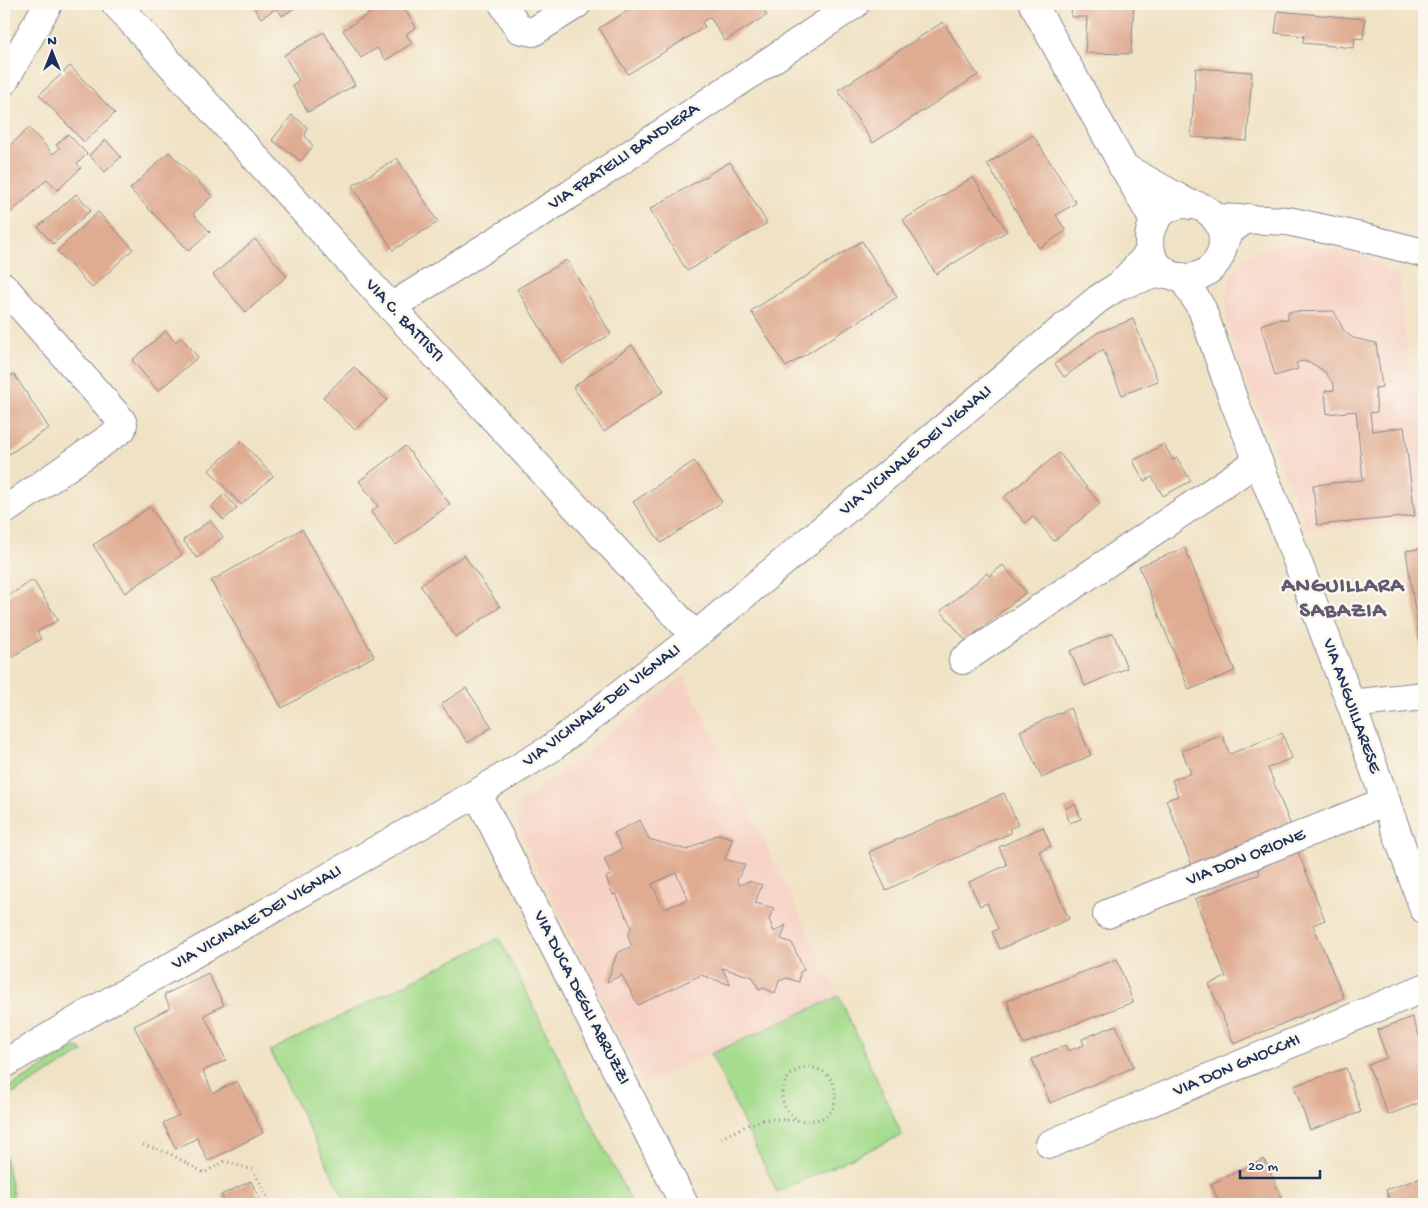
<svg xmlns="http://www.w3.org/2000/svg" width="1428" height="1208" font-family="'Gochi Hand',sans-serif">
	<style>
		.built { fill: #f6d2c4 }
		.green { fill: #a6dc8d; stroke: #608676 }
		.building { fill: #dfab91; fill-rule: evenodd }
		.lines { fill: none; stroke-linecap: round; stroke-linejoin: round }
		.minor-casing { stroke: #868891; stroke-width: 30 }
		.tertiary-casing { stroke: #868891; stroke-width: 30 }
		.secondary-casing { stroke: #868891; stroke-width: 30 }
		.path { stroke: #868891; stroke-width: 3; stroke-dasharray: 1 4; stroke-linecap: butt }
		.minor { stroke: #fff; stroke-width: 28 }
		.tertiary { stroke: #fff; stroke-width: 28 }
		.secondary { stroke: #fff; stroke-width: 28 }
		.labels { text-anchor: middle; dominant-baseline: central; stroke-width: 5; stroke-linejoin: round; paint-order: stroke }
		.street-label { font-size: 18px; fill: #1b2f5e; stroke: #fbf7ec }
		.district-label { font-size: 22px; font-weight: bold; letter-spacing: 1px; fill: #605a70; stroke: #fbf7ec }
	</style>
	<rect width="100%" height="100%" fill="#fbf7ec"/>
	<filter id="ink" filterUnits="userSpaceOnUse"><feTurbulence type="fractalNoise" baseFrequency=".02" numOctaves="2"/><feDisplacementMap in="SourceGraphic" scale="10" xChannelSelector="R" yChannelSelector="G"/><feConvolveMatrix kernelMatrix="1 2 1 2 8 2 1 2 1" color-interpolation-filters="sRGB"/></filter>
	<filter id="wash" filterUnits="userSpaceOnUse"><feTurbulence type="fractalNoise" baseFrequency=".0096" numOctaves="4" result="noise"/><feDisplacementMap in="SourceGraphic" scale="20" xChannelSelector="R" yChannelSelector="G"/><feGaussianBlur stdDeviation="1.12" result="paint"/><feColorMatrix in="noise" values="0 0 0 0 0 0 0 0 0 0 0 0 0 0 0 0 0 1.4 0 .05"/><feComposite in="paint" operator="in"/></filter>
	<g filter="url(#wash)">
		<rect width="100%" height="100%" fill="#f0e2c4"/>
		<path class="built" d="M1295 242 1365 256 1383 266 1385 270 1399 277 1411 385 1414 393 1424 403V521L1308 530 1238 361 1227 321 1226 299 1228 285 1233 271 1245 258 1265 248Z
			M684 676 839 996 642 1085 516 823V814L519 805Z"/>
		<path class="green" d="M499 938 632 1204H347L270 1051Z
			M839 996 902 1135 777 1192 711 1054Z
			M75 1048 81 1049 83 1052 11 1095 4 1109V1093L7 1089Z
			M4 1151 15 1204H4Z"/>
		<g id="blocks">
			<path class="building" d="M251 4H301L282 16 277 8 261 18Z
				M392 4H401L416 27 406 34 412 43 386 60 377 48 361 58 343 30 383 5 385 9Z
				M639 4H760L767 15 725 41 710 17 702 22 705 27 628 74 599 28Z
				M1072 4H1134L1131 54 1085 53 1087 17H1071Z
				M1278 11 1365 19 1363 39 1355 38 1354 48 1303 43 1304 36 1275 33Z
				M943 22 978 75 873 143 838 90Z
				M324 32 355 85 308 112 292 85 299 80 284 55Z
				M70 66 115 113 84 142 39 95Z
				M1196 68 1252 72 1247 141 1191 137Z
				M292 115 307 127 305 136 313 146 301 161 272 140Z
				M29 128 53 154 60 148 56 145 68 134 87 154 77 164 81 168 58 190 47 179 4 219V151Z
				M1033 135 1076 203 1056 215 1066 231 1039 248 987 164Z
				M106 140 121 157 105 172 89 155Z
				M169 152 212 196 193 214 210 232 189 251 130 189Z
				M397 158 438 222 393 250 352 186Z
				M730 162 767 223 687 271 650 209Z
				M973 177 1007 231 936 274 903 220Z
				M76 194 91 210 53 244 38 227Z
				M98 212 133 249 92 288 57 251Z
				M255 239 287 276 246 312 213 275Z
				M862 241 897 297 786 367 751 311Z
				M567 260 611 334 562 364 517 289Z
				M1334 311 1344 331 1353 338 1376 343 1382 387 1375 388 1377 412 1370 413 1372 431 1404 427 1415 516 1317 525 1313 485 1363 480 1356 411 1327 414 1325 391 1334 390V385L1325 372 1313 364 1303 361 1296 363 1298 369 1275 376 1261 325 1279 319 1288 320V312Z
				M1133 319 1158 381 1122 395 1103 349 1064 377 1055 364 1097 333Z
				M166 331 175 342 181 337 198 357 158 391 132 360Z
				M632 345 664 391 604 432 573 387Z
				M354 367 387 400 355 430 323 397Z
				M14 374 49 428 9 454 4 447V380Z
				M241 441 273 476 241 505 209 470Z
				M1164 444 1173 460 1177 458 1191 481 1163 496 1152 477 1144 481 1133 461Z
				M405 446 450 504 396 545 371 512 378 506 359 481Z
				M1059 453 1100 504 1054 541 1033 516 1025 523 1004 497Z
				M694 461 722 502 661 543 633 502Z
				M224 494 237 508 224 520 211 507Z
				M150 507 182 555 125 593 93 545Z
				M210 520 223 537 197 558 183 540Z
				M302 529 374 656 282 708 211 581Z
				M1185 548 1235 671 1189 690 1139 566Z
				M1424 548V664H1423L1406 551Z
				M464 555 500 607 456 637 420 585Z
				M1003 565 1026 592 966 641 941 611 987 573 989 576Z
				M33 580 58 620 37 632 41 639 10 658 4 648V636L7 634 4 630V599Z
				M1113 633 1127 668 1085 686 1070 651Z
				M466 688 492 727 468 743 441 704Z
				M1070 708 1091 755 1042 778 1020 731Z
				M1282 733 1292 758 1268 768 1293 831 1194 870 1166 800 1178 796 1172 780 1191 773 1182 751 1222 735 1230 754Z
				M1004 793 1018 825 1009 829 1011 833 886 890 869 852Z
				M1075 804 1081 819 1070 823 1064 809Z
				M640 820 649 839 687 850 718 834 733 838 725 859 745 865 737 880 740 885 748 881 762 885 755 903 774 908 769 919 774 932 786 925 781 939 792 943 804 970 800 972 799 982 787 978 779 981 775 993 764 988 759 990 753 977 722 968 731 985 701 975 638 1005 622 975 607 982 617 953 632 946 628 937 631 926 616 894 613 895 606 877 611 875 604 859 622 849 614 833ZM676 873 688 899 664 909 652 884Z
				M1043 827 1051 846 1039 851 1069 919 1000 949 992 932 998 929 987 903 980 906 969 882 1007 865 999 847Z
				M1295 844 1325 920 1313 925 1344 998 1234 1044 1209 984 1226 977 1195 899 1260 874 1255 859Z
				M1117 959 1133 1002 1023 1044 1007 1001Z
				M208 973 224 1005 204 1015 226 1060 203 1071 213 1093 237 1081 263 1133 208 1161 197 1138 176 1149 163 1123 179 1115 134 1026 170 1008 164 995Z
				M1412 1017 1424 1048V1101L1388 1115 1368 1065 1387 1058 1377 1030Z
				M1116 1025 1134 1067 1050 1103 1032 1059 1065 1045 1068 1051 1084 1045 1082 1039Z
				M1346 1068 1361 1112 1310 1130 1294 1086Z
				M1264 1159 1285 1204H1220L1211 1184Z
				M1424 1177V1204H1391L1386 1190Z
				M251 1181 262 1204H226L221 1195Z"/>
		</g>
	</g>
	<g filter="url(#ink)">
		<use href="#blocks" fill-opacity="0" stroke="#868891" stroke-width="1"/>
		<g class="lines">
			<defs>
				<path id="minor" d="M116 4 391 307 695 636
					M503 4 519 29 533 32 577 4
					M4 81 48 4
					M1215 218 1288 221 1361 237 1424 253
					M1223 245 1230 231 1247 218
					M4 287 121 420 123 424 122 429 4 511
					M391 307 571 194 855 4
					M963 660 1258 461
					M1351 704 1424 696
					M477 793 684 1204
					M1107 914 1386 801
					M1050 1144 1424 988"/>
				<path id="tertiary" d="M1120 285 1153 275 1168 273
					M4 1064 84 1016 477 793 550 749 695 636 1098 299 1120 285 1151 251"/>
				<path id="secondary" d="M1033 4 1155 223
					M1122 166 1191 205
					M1149 241a37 37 0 1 1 74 0a37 37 0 1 1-74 0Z
					M1182 277 1202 309 1235 404 1286 531 1351 704 1424 909"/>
			</defs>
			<use href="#minor" class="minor-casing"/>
			<use href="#tertiary" class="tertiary-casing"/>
			<use href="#secondary" class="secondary-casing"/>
			<path class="path" d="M721 1138C734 1132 748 1124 763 1120 785 1115 832 1134 835 1099 836 1090 834 1081 827 1075 798 1049 759 1097 799 1120
				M143 1145 169 1153 204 1173 225 1161 253 1170 271 1204"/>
			<use href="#minor" class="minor"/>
			<use href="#tertiary" class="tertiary"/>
			<use href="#secondary" class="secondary"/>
		</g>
	</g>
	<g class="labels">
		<g class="street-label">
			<text transform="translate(624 157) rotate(-34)">VIA FRATELLI BANDIERA</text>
			<text transform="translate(404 321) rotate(47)">VIA C. BATTISTI</text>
			<text transform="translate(916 451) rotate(-40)">VIA VICINALE DEI VIGNALI</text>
			<text transform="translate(602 706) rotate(-37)">VIA VICINALE DEI VIGNALI</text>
			<text transform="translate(1351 706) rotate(70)">VIA ANGUILLARESE</text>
			<text transform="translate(1246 858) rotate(-22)">VIA DON ORIONE</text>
			<text transform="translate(257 918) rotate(-30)">VIA VICINALE DEI VIGNALI</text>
			<text transform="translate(581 998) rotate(63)">VIA DUCA DEGLI ABRUZZI</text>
			<text transform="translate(1237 1066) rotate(-23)">VIA DON GNOCCHI</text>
		</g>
		<g class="district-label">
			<text x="1343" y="587">ANGUILLARA<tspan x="1343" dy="25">SABAZIA</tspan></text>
		</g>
	</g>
	<rect width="1428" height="1208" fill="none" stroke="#fbf7ec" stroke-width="20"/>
	<g transform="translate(52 52)" stroke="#fbf7ec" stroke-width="4" paint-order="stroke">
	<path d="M0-4L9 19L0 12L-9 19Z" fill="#1b2f5e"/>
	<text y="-8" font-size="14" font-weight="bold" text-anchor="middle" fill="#1b2f5e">N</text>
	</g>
	<path d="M1240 1170v8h80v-8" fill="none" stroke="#1b2f5e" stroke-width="2.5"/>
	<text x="1248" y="1170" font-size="15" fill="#1b2f5e" stroke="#fbf7ec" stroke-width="4" paint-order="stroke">20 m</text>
</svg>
